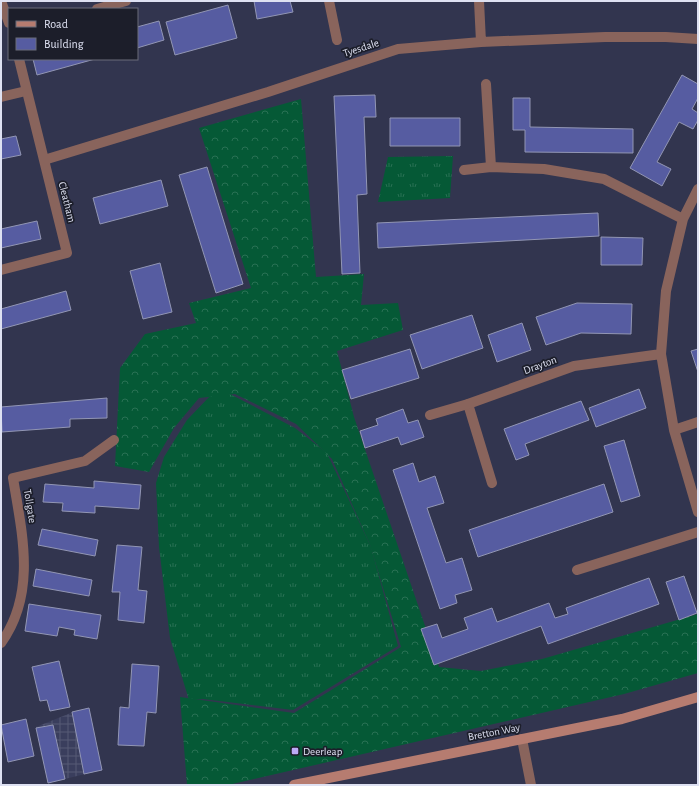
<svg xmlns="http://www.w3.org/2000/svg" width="699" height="786" font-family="'Alegreya Sans',sans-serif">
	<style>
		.industrial { fill: url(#industrial-grid) }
		.grass { fill: url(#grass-tufts) }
		.forest { fill: url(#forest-crowns) }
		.building { fill: #565ca1; stroke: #9296b4 }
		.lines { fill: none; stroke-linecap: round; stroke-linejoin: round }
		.lane { stroke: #89645c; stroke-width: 10 }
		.street { stroke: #89645c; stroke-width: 10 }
		.secondary { stroke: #b67c70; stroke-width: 10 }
		.poi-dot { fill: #bcaaf6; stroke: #1c1e2a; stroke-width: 1.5 }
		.labels { text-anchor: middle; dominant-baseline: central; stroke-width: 3.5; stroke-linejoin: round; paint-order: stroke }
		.street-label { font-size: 11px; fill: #dee1f2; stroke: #1c1e2a }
		.poi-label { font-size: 11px; fill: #dee1f2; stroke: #1c1e2a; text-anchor: start }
	</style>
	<defs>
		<pattern id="industrial-grid" width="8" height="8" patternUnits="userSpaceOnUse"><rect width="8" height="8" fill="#3a3e5d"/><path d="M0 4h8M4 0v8" fill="none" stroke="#565a75"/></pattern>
		<pattern id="grass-tufts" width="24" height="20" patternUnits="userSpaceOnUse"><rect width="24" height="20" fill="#055936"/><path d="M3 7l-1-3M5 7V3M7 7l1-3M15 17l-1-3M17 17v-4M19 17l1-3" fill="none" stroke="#297154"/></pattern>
		<pattern id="forest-crowns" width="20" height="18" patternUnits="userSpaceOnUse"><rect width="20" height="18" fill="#055936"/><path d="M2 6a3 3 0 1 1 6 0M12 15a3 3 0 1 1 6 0" fill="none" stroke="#297154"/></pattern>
	</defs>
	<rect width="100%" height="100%" fill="#32354f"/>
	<path class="industrial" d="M89 708 102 770 48 783 36 727 73 712Z"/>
	<path class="grass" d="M453 156 450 198 378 202 388 157Z
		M230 394 295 428 327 453 371 547 398 646 293 710 203 699 189 700 170 638 159 547 156 483 164 457 187 420 211 395Z"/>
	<path class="forest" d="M301 99 316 277 364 274 361 305 398 303 403 330 337 351 354 417 439 667 481 671 542 659 698 614V673L624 694 228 785H187L180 697 294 713 401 647 370 545 332 459 296 424 235 394 199 398 174 428 149 472 115 466 120 368 145 334 196 323 189 303 251 288 199 128Z"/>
	<path class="building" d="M254 1H290L293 12 257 19Z
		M228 5 237 38 175 55 166 22Z
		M159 21 164 40 137 48V27Z
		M33 59H95L37 75Z
		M682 75 698 84V98L692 109 698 113V120L693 129 679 122 657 162 671 169 662 186 630 168Z
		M375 95 376 117H364L367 194 357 195 360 273 342 274 334 96Z
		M513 98H530V127L633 129V153L525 152V130H513Z
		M390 118H460V146H390Z
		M16 136 21 155 1 159V139Z
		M207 167 243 284 216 293 179 175Z
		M161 180 168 206 100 224 93 198Z
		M598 213 599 236 378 248 377 223Z
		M37 221 41 239 1 248V229Z
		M601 237 643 238 642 265H601Z
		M160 263 172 312 143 319 130 271Z
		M66 291 71 310 1 329V309Z
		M577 303 632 304 631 334 581 333 546 345 536 317Z
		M472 315 483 348 422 369 410 335Z
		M522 323 531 350 497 362 488 335Z
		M410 349 419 378 351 399 342 370Z
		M698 349V372L691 351Z
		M639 389 646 408 596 427 589 408Z
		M107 398V418L70 419V427L2 432 1 407Z
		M581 401 589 420 525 444 529 455 516 460 504 429Z
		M403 409 408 423 418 420 424 437 401 445 398 437 365 448 360 431 378 425 376 419Z
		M624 440 640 496 621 502 604 446Z
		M413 463 419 482 435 476 444 503 427 508 446 563 462 558 472 590 455 595 457 603 440 609 393 470Z
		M94 481 141 485 139 509 95 506V513L62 511 63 503 43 502 45 484 94 488Z
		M604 484 613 512 478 557 469 530Z
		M42 529 98 540 95 556 38 545Z
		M117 545 142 547 138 590 147 591 144 623 118 620 120 592H112Z
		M36 569 92 580 89 596 33 586Z
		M684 576 697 613 679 620 666 582Z
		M649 578 659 604 548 644 541 626 434 665 421 629 437 624 442 638 468 629 464 618 492 608 497 622 549 603 555 618 568 614 566 608Z
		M29 604 101 615 97 639 74 635 75 630 59 627 57 636 25 631Z
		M59 661 70 707 50 711 47 700 40 701 32 667Z
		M132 664 159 666 156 713 147 712 144 746 118 745 120 707 129 708Z
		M89 708 102 770 84 774 72 712Z
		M26 719 34 756 8 762 1 725Z
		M53 725 65 779 48 783 36 728Z"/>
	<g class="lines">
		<path class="lane" d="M329 1 337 40
			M486 84 491 167
			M468 404 492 483"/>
		<path class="street" d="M1 1 9 23
			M479 1 481 42
			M97 9 126 1
			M1 97 26 91
			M44 160 268 92 398 49 481 42 605 37H666L698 39
			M464 170 491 167 544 169 604 179 683 219
			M698 189 683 219 666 291 661 354 674 430 698 512
			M1 270 67 253 19 59
			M430 415 468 404 574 366 661 354
			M674 430 698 422
			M577 570 698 532
			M1 643C37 593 22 533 13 478L85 461 114 440
			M522 739 531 785"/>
		<path class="secondary" d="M294 785 622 719 698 697"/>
	</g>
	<rect class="poi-dot" x="291" y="747" width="8" height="8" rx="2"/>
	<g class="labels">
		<g class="street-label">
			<text transform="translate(361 48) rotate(-18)">Tyesdale</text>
			<text transform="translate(67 202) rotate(76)">Cleatham</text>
			<text transform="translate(540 365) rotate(-20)">Drayton</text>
			<text transform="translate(30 506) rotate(81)">Tollgate</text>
			<text transform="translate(494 732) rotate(-11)">Bretton Way</text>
		</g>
		<g class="poi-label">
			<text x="303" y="751">Deerleap</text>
		</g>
	</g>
	<rect width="699" height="786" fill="none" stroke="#dee1f2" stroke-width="4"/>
	<rect x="8" y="8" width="130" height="52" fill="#1c1e2a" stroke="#6a6c7a"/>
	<rect x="16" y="21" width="20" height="6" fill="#b67c70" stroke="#6a6c7a"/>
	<text x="44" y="28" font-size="12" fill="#dee1f2">Road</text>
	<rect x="16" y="38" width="20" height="12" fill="#565ca1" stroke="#6a6c7a"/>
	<text x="44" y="48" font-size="12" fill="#dee1f2">Building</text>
</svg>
